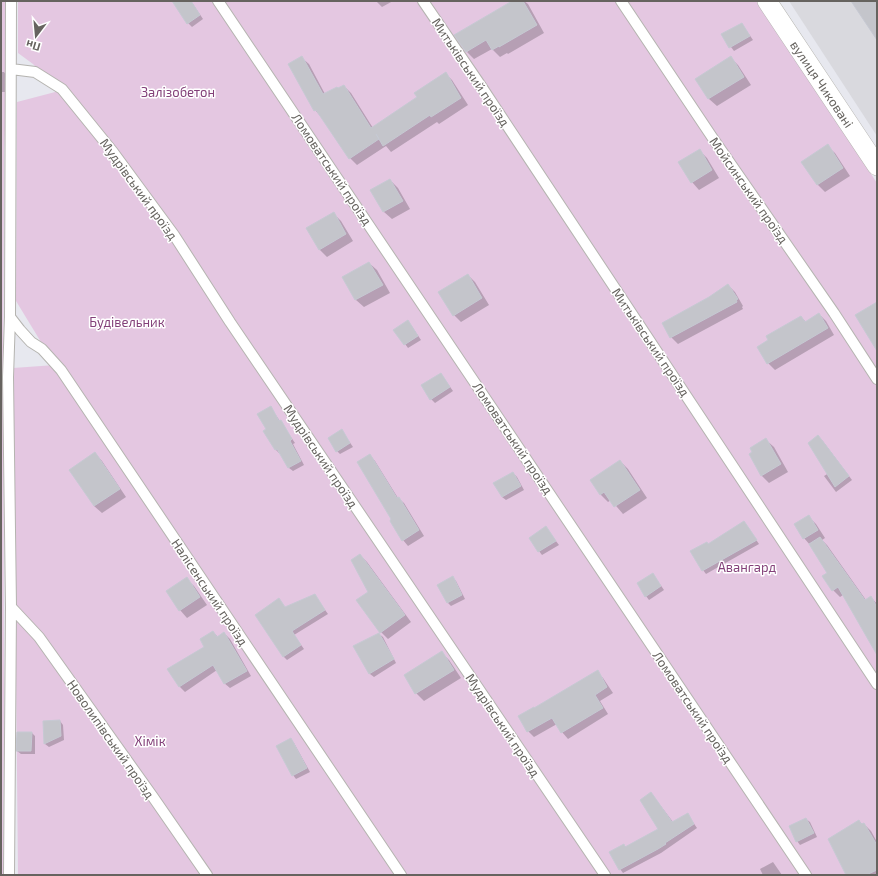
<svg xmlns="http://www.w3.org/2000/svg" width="878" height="876" font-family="'Exo 2',sans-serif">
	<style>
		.industrial { fill: #d9d9de }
		.green { fill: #e4c7e1 }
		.shadow { fill: #0003 }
		.building { fill: #c4c5cb; stroke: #c6c9d3 }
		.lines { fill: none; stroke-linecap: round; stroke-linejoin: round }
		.lane-casing { stroke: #b5b4b0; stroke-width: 12 }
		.street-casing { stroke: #b5b4b0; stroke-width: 20 }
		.lane { stroke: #fff; stroke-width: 10 }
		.street { stroke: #fff; stroke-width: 19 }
		.labels { text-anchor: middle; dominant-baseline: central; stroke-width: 3; stroke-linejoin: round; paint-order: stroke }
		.street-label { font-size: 13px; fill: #66635f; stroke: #fff }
		.park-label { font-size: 13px; fill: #834079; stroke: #fff }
	</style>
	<rect width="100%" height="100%" fill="#e7e8ef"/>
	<path class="industrial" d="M789 1H877V136Z"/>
	<path class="green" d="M1 1H7L8 68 4 150 3 381 4 690 3 875H1Z
		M18 1H756L877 183V875H18L13 368 55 365 16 301 17 102 59 91 33 64 18 53Z"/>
	<path class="shadow" d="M181 1H191L203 19 192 27 188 23Z
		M376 1H393L382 7Z
		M513 1H524L528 4 544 33 508 54 507 53 500 57 492 49 474 59 467 52Z
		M742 24 753 40 734 51 722 35Z
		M302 58 309 64 325 94 344 86 351 93 373 128 419 98 446 74 452 80 468 105 439 124 437 122 391 152 386 146 357 165 350 158 322 118 315 110Z
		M731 58 738 65 751 85 717 106 709 99 697 79Z
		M1 72H4L7 76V92H1Z
		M827 146 835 153 850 176 825 192 817 184Z
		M699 150 707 158 719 178 699 190 692 182Z
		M390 180 398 188 410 209 392 219 384 212 372 191Z
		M333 213 341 221 353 241 327 257 319 249Z
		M369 263 377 270 390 293 364 307 356 300 344 277Z
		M468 275 475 282 489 305 461 322 454 315Z
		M728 285 735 292 743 306 742 307 743 309 678 344 671 337 709 298Z
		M819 314 826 321 834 335 775 370 768 363 801 317 806 322Z
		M411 325 421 340 408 348 395 330Z
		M441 374 453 391 435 403 431 399Z
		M271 408 295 443 293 444 304 465 293 471 289 468 280 452 279 453 275 449 267 430Z
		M342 431 353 447 340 454 337 451Z
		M766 440 774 447 788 472 769 483 761 475Z
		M822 440 852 480 836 492 824 476 829 473Z
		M95 453 102 461 126 497 102 513 94 506Z
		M370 455 375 461 398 498 404 503 424 536 408 546 403 540 393 520Z
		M620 461 628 469 647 498 623 514 611 500 608 502 600 494Z
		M513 473 517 477 524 490 506 500 502 497Z
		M808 516 816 524 825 538 822 540 827 545 866 600 871 597 877 604V647L843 595 840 597 833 590 823 577 828 573 810 545 804 538Z
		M744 522 759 544 706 574 703 570 707 543 709 545Z
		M546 528 559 545 542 555 539 551Z
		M360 555 367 562 411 622 388 639 381 632Z
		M653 574 664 590 649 600 646 596Z
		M453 578 456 581 465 599 451 606 448 603Z
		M186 579 194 586 207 605 187 618 180 610Z
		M315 596 328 614 294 635 304 649 287 660 283 656 286 608Z
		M213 632 218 637 224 633 230 639 251 676 230 688 224 683 217 670 185 692 180 687 168 669 205 647Z
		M379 634 383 637 396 663 374 677 370 674 355 647Z
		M442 653 449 660 461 678 424 701 416 693Z
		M597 672 603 678 613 693 600 701 608 714 568 739 562 732 557 724 534 737 528 731Z
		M60 721 63 725 64 740 49 747 45 744 44 722Z
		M32 733 35 736V754H21L17 751Z
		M291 739 294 743 310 772 296 779 293 775Z
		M651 793 673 822 688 815 697 828 661 853 623 873 620 869 624 845 626 847 660 829Z
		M806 819 810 822 817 837 800 845 797 841Z
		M859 821 863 825 864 824 871 831 877 842V875H847Z
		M773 862 782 875H763L760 869Z"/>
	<path class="building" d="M172 1H191L200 15 187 24Z
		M512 1H523L537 25 499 47V46L492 50 486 40 466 52 454 35Z
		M851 1H877V40Z
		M742 23 750 36 729 48 721 34Z
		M302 56 323 94 337 87 338 88 344 85 371 128 417 97 414 93 446 72 461 98 431 117 430 115 383 146 376 134 379 139 349 159 316 110 314 111 288 64Z
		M731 56 744 77 708 99 695 79Z
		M828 144 843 168 817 185 801 162Z
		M700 149 712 170 691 183 678 162Z
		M390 179 403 201 383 212 370 190Z
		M334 212 346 234 319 250 306 228Z
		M369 262 383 285 355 300 342 277Z
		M468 274 482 298 453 316 438 292Z
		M728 284 738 299 736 300 737 302 670 338 662 323 709 297Z
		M877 302V351L855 315Z
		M819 313 828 328 767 364 757 347 768 340 766 336 801 316 805 322Z
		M408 320 418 336 404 345 393 330Z
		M441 373 450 387 430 400 421 385Z
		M271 406 279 421 281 420 292 439 290 441 301 461 288 468 277 449 275 450 263 431 266 429 257 414Z
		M342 429 350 443 336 452 328 438Z
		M818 435 849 476 835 487 808 443Z
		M766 438 781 464 761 476 749 454 752 452 750 448Z
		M95 452 120 489 94 506 69 470Z
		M370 454 397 498 399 497 419 530 402 541 390 521 391 519 357 462Z
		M620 460 640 490 614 507 604 492 600 495 590 480Z
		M513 472 521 486 502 497 493 483Z
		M809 515 818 530 803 539 794 524Z
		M744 521 757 540 702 571 690 551 707 542 708 544Z
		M546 526 556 541 538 552 529 538Z
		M820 537 865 600 871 596 877 607V655L838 587 832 591 822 576 827 573 809 544Z
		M360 554 405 615 380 633 356 600 368 592 351 560Z
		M653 573 661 586 645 597 637 583Z
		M453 576 462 595 447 603 437 585Z
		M187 577 200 597 179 611 166 591Z
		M315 594 325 610 292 631 301 645 283 657 255 615 279 598 285 607Z
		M213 631 217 637 224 632 247 671 224 684 213 665 179 687 167 669 204 647 200 639Z
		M379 633 394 659 369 674 353 646Z
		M442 651 454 670 415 694 404 675Z
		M598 670 607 687 595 695 603 708 561 733 552 718 527 732 518 716 534 707V708Z
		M60 720 61 736 44 744 43 721Z
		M17 732H32L31 751H16Z
		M291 738 307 768 292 776 276 746Z
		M651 792 672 822 688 813 694 824 665 843 666 844 658 849 619 870 609 852 624 844 625 847 658 829 640 800Z
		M806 818 814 833 796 842 789 826Z
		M859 820 861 824 864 823 877 845V870L866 875H846L828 839Z"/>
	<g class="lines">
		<defs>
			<path id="lane" d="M218 1 806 875
				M423 1 481 86 877 684
				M621 1 712 137 834 313 877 379
				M11 69 35 72 62 89 113 152 174 235 230 322 605 875
				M10 317 20 330 31 342 42 349 61 370 401 875
				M11 607 39 637 153 797 207 875
				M9 875 11 607 8 377 10 317 11 1"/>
			<path id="street" d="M767 1 877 166"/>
		</defs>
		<use href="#lane" class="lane-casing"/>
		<use href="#street" class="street-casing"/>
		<use href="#lane" class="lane"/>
		<use href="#street" class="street"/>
	</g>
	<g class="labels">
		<g class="street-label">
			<text transform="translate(471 72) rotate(56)">Митьківський проїзд</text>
			<text transform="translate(822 84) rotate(56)">вулиця Чиковані</text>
			<text transform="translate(332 169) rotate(56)">Ломоватський проїзд</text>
			<text transform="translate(139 189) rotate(54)">Мудрівський проїзд</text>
			<text transform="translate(749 190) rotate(55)">Мойсинський проїзд</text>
			<text transform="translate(651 342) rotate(56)">Митьківський проїзд</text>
			<text transform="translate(513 438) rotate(56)">Ломоватський проїзд</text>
			<text transform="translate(321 456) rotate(56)">Мудрівський проїзд</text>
			<text transform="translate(210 592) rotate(56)">Налісенський проїзд</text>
			<text transform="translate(693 707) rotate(56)">Ломоватський проїзд</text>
			<text transform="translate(503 725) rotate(56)">Мудрівський проїзд</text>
			<text transform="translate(111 739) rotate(55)">Новолипівський проїзд</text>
		</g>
		<g class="park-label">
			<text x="178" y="92">Залізобетон</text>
			<text x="127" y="322">Будівельник</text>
			<text x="747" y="567">Авангард</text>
			<text x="150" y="741">Хімік</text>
		</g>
	</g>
	<rect width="878" height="876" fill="none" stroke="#66635f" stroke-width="4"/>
	<g transform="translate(36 36) rotate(196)" stroke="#ffffff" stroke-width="3" paint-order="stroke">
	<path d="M0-3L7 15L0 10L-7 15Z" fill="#66635f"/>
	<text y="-6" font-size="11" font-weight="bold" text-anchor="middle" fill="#66635f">Пн</text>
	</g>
</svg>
